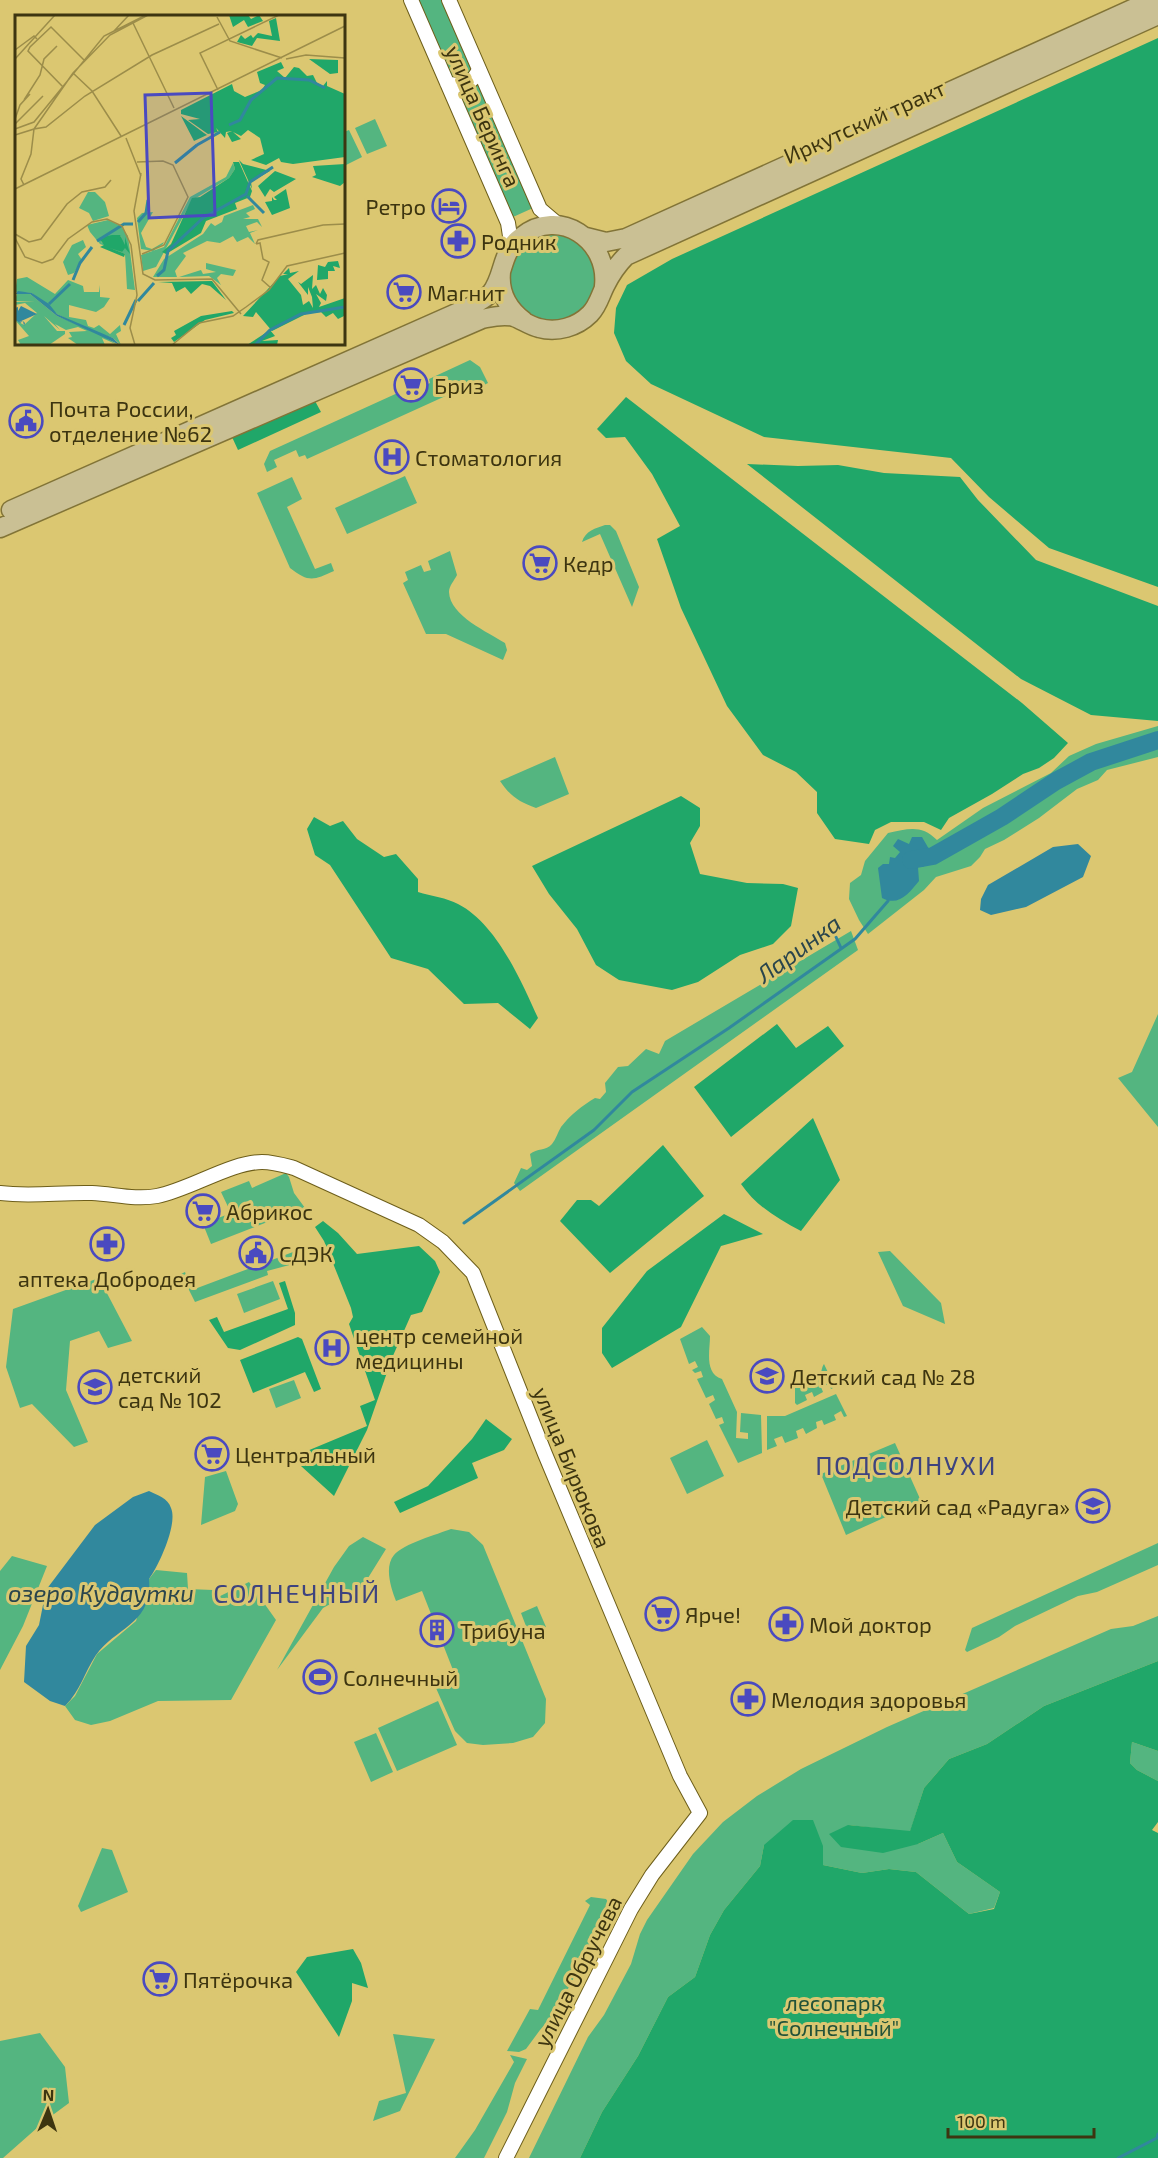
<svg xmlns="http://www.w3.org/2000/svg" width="1158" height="2158" font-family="'Exo 2',sans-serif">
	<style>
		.green { fill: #54b580 }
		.forest { fill: #20a769 }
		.water { fill: #31889d }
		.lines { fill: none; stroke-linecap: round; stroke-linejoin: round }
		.stream { stroke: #31889d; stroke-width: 3 }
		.river { stroke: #31889d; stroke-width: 18 }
		.minor-casing { stroke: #6d5e1a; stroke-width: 16 }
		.major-casing { stroke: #827437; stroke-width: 21 }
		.minor { stroke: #fff; stroke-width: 14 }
		.major { stroke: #cac094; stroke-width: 18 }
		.labels { text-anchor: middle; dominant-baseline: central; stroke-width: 6; stroke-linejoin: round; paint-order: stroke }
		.street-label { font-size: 22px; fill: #3d3510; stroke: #dbc771 }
		.poi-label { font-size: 22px; fill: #3d3510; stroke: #dbc771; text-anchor: start }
		.park-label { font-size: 22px; fill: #235339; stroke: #dbc771 }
		.water-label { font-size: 24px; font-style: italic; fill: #2a454c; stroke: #dbc771 }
		.quarter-label { font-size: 26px; letter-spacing: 1.5px; fill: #3d437f; stroke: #dbc771 }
		.inset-river { fill: none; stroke: #31889d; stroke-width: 3 }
		.inset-road { fill: none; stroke: #9c8d4a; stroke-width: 1.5 }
		.view { fill: #4a4ac0; fill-opacity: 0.15; stroke: #4a4ac0; stroke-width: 3 }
		.inset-edge { fill: none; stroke: #3d3510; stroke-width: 3 }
	</style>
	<rect width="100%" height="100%" fill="#dbc771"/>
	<path class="green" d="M418 0H441L470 67V75L459 79 452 76Z
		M477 81 533 208 513 217 458 89Z
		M375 119 387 146 367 154 355 128Z
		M349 130 362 157 344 166V132Z
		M510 278a43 43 0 1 1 86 0a43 43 0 1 1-86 0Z
		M470 360 480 367 488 383 480 387 472 384 307 459 305 455 299 457 296 450 274 460 277 467 267 472 264 464 270 451 402 391 404 395 430 383 429 379Z
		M405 476 417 503 347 534 335 508Z
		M292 477 302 499 287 507 315 569 331 563 334 571C314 580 309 583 290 568L257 493Z
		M605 525H610L616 531 639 587 632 607 600 534 582 542C585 531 596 528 605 525Z
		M450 551 457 575C454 581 449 586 449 592 450 616 488 632 505 643L507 650 503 660 446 634H426L403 583 408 580 405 572 421 565 424 572 431 570 428 561Z
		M1158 726V757L1107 770 1098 780 1077 789 1039 818 1004 840 985 849 980 857 971 866 936 877 924 890 868 934 859 920 849 899 850 883 861 875 865 861 888 833C908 829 921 824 937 840L983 808 1051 773 1069 756 1096 744Z
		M555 757 569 794 536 808C519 802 510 796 500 781Z
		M851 931 858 950 520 1191 514 1183 521 1168 527 1170 532 1166 530 1154C537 1148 546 1151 552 1144 556 1139 558 1132 561 1127 569 1116 583 1105 595 1098L600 1099 606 1092 605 1083 618 1067 628 1066 646 1049 659 1054 665 1041Z
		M1158 1014V1127L1118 1078 1132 1072Z
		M286 1173 289 1177 294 1193 308 1212 296 1216 288 1214 211 1244 203 1224 231 1213 221 1192 249 1181 252 1188Z
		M890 1251 941 1303 945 1324 903 1306 878 1252Z
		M293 1252 297 1263 267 1271 268 1275 195 1302 181 1274 185 1272 192 1290Z
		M99 1278 132 1341 108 1348 99 1331 70 1341 66 1390 88 1442 74 1447 32 1404 20 1408 6 1367 13 1309Z
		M273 1281 280 1299 244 1313 237 1294Z
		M702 1327 710 1336C710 1351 704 1373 722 1379L737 1412 736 1438 748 1439V1433L740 1432 741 1413 761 1415 762 1453 738 1463 719 1425 724 1423 722 1417 716 1419 709 1404 715 1400 713 1395 706 1398 697 1379 703 1377 701 1371 695 1373 692 1370 698 1367 695 1361 689 1364 680 1339Z
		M824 1364 835 1387 831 1389 829 1384 821 1387 823 1392 814 1397 812 1392 805 1395 807 1400 797 1405 795 1403V1386C802 1381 812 1385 818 1378 822 1374 821 1368 824 1364Z
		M294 1380 301 1398 276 1408 269 1389Z
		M836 1394 847 1416 844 1417 841 1411 834 1415 836 1420 824 1425 822 1420 816 1422 817 1428 806 1434 803 1428 796 1431 798 1438 785 1443 782 1436 774 1439 777 1446 767 1450V1416H785Z
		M707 1440 724 1476 687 1494 670 1458Z
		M895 1443 921 1501 846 1535 821 1474Z
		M226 1471 238 1504 235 1511 201 1525 205 1477Z
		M451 1529 469 1532 483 1545 546 1699 545 1723 533 1737 513 1743 483 1745 467 1743 455 1731 432 1679 453 1670 422 1591 396 1601C391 1588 384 1567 394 1555 403 1544 438 1534 451 1529Z
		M363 1537 386 1549 363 1586 323 1608 277 1670 334 1567 349 1546Z
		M1158 1543V1565L1097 1592 1078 1596 1015 1626 999 1637 967 1652 965 1650 972 1628Z
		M12 1556 47 1566 23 1626 0 1670V1571Z
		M156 1570 187 1573 188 1589 213 1590 214 1599 249 1582 276 1620 231 1700 158 1701 110 1721 91 1725 75 1720 65 1706 75 1696 97 1654 136 1621 149 1579Z
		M537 1606 546 1627 529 1634 521 1613Z
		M1158 1616V1661L1044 1706 987 1744 949 1759 924 1788 910 1832 848 1825 918 1844 943 1833 957 1862 1000 1892 994 1908 969 1914 916 1872 889 1869 862 1873 823 1865V1846L764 1845 760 1866 724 1910 710 1935 695 1977 668 1997 638 2056 602 2112 580 2158H529L588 2037 604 2015 631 1964 640 1934 647 1920 693 1854 723 1822 757 1796 801 1769 887 1727 1111 1629 1133 1626Z
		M438 1701 457 1745 397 1771 378 1728Z
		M376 1733 393 1772 371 1782 354 1742Z
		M1132 1742 1158 1751V1781L1137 1770 1130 1763Z
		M102 1848 112 1850 128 1892 81 1912 78 1906Z
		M591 1897 606 1899 611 1906 557 2010 540 2030 526 2049 519 2052 507 2051 530 2009 538 2010 590 1905 585 1901Z
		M40 2033 65 2067 69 2103 46 2120 3 2158H0V2041Z
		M393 2034 435 2039 400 2111 373 2121 379 2101 406 2093Z
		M510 2055 527 2059 515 2083 507 2112 484 2158H455L475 2130 514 2062Z"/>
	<path class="forest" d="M1158 38V587L1049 548 989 497 951 458 764 437 651 384 626 361 614 333 616 308 627 285 672 259Z
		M626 397 1022 703 1068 743 1054 758 1039 768 1023 774 992 794 949 818 941 830 924 822H891L875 830 869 844 835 839 817 813V792L796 772 763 755 727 706 681 608 657 539 680 526 652 474 625 437 606 438 597 429Z
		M315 401 321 412 238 450 232 437Z
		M747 464 798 466 838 465 884 473 960 477 978 500 1036 560 1158 606V721L1091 715 1021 679Z
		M681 796 700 808V826L690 843 700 874 747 883 783 884 798 888 791 926 773 944 740 955 698 982 672 990 619 980 596 965 577 929 549 894 532 866Z
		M314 817 330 826 343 821 357 839 384 857 396 854 418 879V892C431 896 447 898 458 904 497 924 521 981 538 1018L530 1029 498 1003 464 1004 428 969 391 958 330 865 315 855 307 829Z
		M777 1024 796 1048 828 1026 844 1046 731 1137 694 1087Z
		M813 1118 840 1180 801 1231C778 1219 756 1206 741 1184Z
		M663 1145 704 1196 610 1273 560 1221 577 1200H591L599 1206Z
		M724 1214 763 1234 721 1246 681 1327 612 1368 602 1353V1328L647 1271Z
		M323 1221 338 1233 357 1254 419 1246 435 1261 440 1272 422 1312 411 1315 392 1358 367 1430 334 1496 301 1466 307 1451 367 1426 360 1406 375 1400 349 1324 353 1317 351 1308 324 1241 315 1227Z
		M285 1281 295 1313V1325L240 1350 228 1348 209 1320 217 1317 224 1332 288 1309 279 1283Z
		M298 1337 302 1339 321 1389 314 1392 305 1372 253 1393 240 1360Z
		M486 1419 512 1439 504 1450 472 1463 478 1478 400 1513 394 1502 428 1486 472 1439Z
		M1158 1661V1751L1132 1742 1130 1763 1137 1770 1158 1781V1822L1152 1830 1158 1833V2158H580L602 2112 638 2056 668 1997 695 1977 710 1935 724 1910 760 1866 764 1845 793 1820H813L823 1846V1865L862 1873 889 1869 916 1872 969 1914 994 1909 1000 1892 957 1862 943 1833 918 1844 883 1853 841 1847 829 1834 848 1825 910 1831 924 1788 949 1759 987 1744 1044 1706Z
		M353 1949 361 1963 368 1988 352 1983V2001L339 2037 296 1972 307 1957Z"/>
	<path class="water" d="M912 837H922L933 856 923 867H918L919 881C909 893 899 907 882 898L878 868 883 864H889L890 857 895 858 900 852 893 846 898 839 909 844Z
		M1078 844 1091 856 1083 877 1026 907 991 915 980 910 981 899 988 885 1053 847Z
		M149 1491C157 1495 168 1498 171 1508 178 1524 159 1565 149 1579 153 1624 116 1627 96 1655 84 1673 81 1690 65 1706L50 1701 24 1682 26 1646 39 1625 46 1590 95 1525 133 1497Z"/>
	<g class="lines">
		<path class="stream" d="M836 937 841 948
			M464 1223 594 1130 632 1092 729 1028 855 939 888 901
			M1118 2158 1157 2138 1158 2134"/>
		<path class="river" d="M911 860 933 856 1002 817 1056 781 1091 762 1158 740"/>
		<defs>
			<path id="minor" d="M411 0 508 223 510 236 508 251
				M449 0 540 209 560 226
				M447 83C462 88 473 84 479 69
				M0 1193C31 1197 61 1192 92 1193 114 1194 135 1200 157 1196 189 1190 231 1162 262 1162 273 1162 283 1165 294 1168L419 1225 443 1242 473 1273 545 1454 680 1776 700 1813 652 1875 631 1909 506 2158"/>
			<path id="major" d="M586 237 606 242 626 238 1152 0
				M501 272C499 292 508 309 524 321
				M11 510 472 306C478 302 486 298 491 293 505 275 500 252 521 237 559 206 609 240 604 286
				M0 528 482 319C492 317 503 314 514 317 522 320 530 326 539 328 557 333 577 327 590 314 598 306 600 296 605 286 611 274 617 265 626 256L1158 15"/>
		</defs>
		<use href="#minor" class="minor-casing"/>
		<use href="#major" class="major-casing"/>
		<use href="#minor" class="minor"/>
		<use href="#major" class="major"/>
	</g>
	<defs>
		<symbol id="hotel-ring" viewBox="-11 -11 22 22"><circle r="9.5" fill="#dbc771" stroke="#4a4ac0" stroke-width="1.5"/><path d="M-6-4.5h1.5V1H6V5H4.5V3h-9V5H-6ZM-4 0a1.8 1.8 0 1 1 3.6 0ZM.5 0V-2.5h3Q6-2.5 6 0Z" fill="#4a4ac0"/></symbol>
		<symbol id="pharmacy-ring" viewBox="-11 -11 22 22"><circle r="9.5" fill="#dbc771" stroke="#4a4ac0" stroke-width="1.5"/><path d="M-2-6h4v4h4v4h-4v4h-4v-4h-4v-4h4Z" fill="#4a4ac0"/></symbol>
		<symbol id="supermarket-ring" viewBox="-11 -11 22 22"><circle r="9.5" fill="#dbc771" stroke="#4a4ac0" stroke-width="1.5"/><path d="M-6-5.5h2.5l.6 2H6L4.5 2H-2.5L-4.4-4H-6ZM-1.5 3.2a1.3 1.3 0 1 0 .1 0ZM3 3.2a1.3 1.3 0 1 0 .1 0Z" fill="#4a4ac0"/></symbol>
		<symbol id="civic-ring" viewBox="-11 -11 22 22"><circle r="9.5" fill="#dbc771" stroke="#4a4ac0" stroke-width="1.5"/><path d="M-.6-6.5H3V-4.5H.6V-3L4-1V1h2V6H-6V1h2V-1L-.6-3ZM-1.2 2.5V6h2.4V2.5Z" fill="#4a4ac0"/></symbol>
		<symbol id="hospital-ring" viewBox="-11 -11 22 22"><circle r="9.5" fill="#dbc771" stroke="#4a4ac0" stroke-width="1.5"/><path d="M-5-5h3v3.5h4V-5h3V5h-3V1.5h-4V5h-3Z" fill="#4a4ac0"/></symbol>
		<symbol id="school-ring" viewBox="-11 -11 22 22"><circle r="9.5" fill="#dbc771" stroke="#4a4ac0" stroke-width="1.5"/><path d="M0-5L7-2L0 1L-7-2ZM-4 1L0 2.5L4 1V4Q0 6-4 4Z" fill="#4a4ac0"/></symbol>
		<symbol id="building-ring" viewBox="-11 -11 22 22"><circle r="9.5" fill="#dbc771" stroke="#4a4ac0" stroke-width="1.5"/><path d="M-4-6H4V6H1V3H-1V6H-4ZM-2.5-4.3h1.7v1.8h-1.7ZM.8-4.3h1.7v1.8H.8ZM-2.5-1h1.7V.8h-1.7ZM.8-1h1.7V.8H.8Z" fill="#4a4ac0"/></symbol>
		<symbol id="stadium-ring" viewBox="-11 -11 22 22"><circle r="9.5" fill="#dbc771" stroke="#4a4ac0" stroke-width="1.5"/><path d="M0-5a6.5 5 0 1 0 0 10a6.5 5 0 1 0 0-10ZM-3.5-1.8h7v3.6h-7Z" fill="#4a4ac0"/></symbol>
	</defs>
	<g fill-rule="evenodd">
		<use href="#hotel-ring" x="430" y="187" width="38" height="38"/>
		<use href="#pharmacy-ring" x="439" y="222" width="38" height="38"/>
		<use href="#supermarket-ring" x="385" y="273" width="38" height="38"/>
		<use href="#supermarket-ring" x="392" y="366" width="38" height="38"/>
		<use href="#civic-ring" x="7" y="402" width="38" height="38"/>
		<use href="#hospital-ring" x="373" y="438" width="38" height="38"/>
		<use href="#supermarket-ring" x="521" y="544" width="38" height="38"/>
		<use href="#supermarket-ring" x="184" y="1192" width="38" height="38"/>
		<use href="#pharmacy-ring" x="88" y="1225" width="38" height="38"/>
		<use href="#civic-ring" x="237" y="1234" width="38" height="38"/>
		<use href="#hospital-ring" x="313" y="1329" width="38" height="38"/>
		<use href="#school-ring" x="748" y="1357" width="38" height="38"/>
		<use href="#school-ring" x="76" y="1368" width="38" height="38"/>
		<use href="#supermarket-ring" x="193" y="1435" width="38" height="38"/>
		<use href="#school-ring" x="1074" y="1487" width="38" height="38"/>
		<use href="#supermarket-ring" x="643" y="1595" width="38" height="38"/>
		<use href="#pharmacy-ring" x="767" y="1605" width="38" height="38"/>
		<use href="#building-ring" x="418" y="1611" width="38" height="38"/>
		<use href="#stadium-ring" x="301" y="1658" width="38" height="38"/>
		<use href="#pharmacy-ring" x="729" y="1680" width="38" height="38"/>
		<use href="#supermarket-ring" x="141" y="1960" width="38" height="38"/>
	</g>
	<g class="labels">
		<g class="street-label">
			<text transform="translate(484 116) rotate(66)">улица Беринга</text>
			<text transform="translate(864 121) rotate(-24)">Иркутский тракт</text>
			<text transform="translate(573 1467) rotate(68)">улица Бирюкова</text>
			<text transform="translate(577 1971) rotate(-63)">улица Обручева</text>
		</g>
		<g class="poi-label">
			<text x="426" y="206" text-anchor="end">Ретро</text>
			<text x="481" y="241">Родник</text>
			<text x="427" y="292">Магнит</text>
			<text x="434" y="385">Бриз</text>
			<text x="49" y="408">Почта России,<tspan x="49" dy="25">отделение №62</tspan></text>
			<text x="415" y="457">Стоматология</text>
			<text x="563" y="563">Кедр</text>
			<text x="226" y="1211">Абрикос</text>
			<text x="279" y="1253">СДЭК</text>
			<text x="107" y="1278" text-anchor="middle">аптека Добродея</text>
			<text x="355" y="1335">центр семейной<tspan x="355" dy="25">медицины</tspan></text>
			<text x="118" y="1374">детский<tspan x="118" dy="25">сад № 102</tspan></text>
			<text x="790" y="1376">Детский сад № 28</text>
			<text x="235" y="1454">Центральный</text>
			<text x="1070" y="1506" text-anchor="end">Детский сад «Радуга»</text>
			<text x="685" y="1614">Ярче!</text>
			<text x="809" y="1624">Мой доктор</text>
			<text x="460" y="1630">Трибуна</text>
			<text x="343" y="1677">Солнечный</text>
			<text x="771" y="1699">Мелодия здоровья</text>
			<text x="183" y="1979">Пятёрочка</text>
		</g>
		<g class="park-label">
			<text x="834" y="2002">лесопарк<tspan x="834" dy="25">"Солнечный"</tspan></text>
		</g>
		<g class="water-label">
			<text transform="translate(798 948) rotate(-36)">Ларинка</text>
			<text x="101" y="1592">озеро Кудаутки</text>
		</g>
		<g class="quarter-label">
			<text x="906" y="1464">ПОДСОЛНУХИ</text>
			<text x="297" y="1592">СОЛНЕЧНЫЙ</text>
		</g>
	</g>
	<g transform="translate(15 15)">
		<rect width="330" height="330" fill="#dbc771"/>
		<path d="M218 148 220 154 214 163 181 183 190 187 177 185 141 252 128 256 126 240 149 232 175 182 211 162ZM73 177H80L90 187 94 201 78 206 74 198 64 193ZM168 187 148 229 138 236 126 234 122 203 127 198 138 197 126 218 131 232 137 234 149 227ZM238 190 240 194 231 198 235 202 228 204H243L247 212 242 207 231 211 234 217 243 215 235 218 240 229 233 222 222 227 218 221 205 228 192 226 168 238 171 241 160 256 162 262H138L149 244 188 219 196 208 200 211 207 207 209 201ZM93 205 106 211 113 221 120 275 112 274 110 239 85 229 75 217 72 210ZM106 221 107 237 86 227 91 222ZM68 225 71 232 63 239 67 245 59 258 53 260 48 247 57 230ZM191 248 221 255 218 261 206 259 202 263 206 270 194 261 164 262 186 255 188 259 201 257 191 254ZM12 262 40 279 53 265 68 271 69 277H84L85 270V282L95 283 89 292 81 297 54 290V302L71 305 73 311 79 313 84 310 95 319 105 310 106 316 101 319 106 330 98 323 81 317 103 330 87 323 90 330H63L53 323 57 322 54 317 72 316 63 312 51 315 40 309 45 315 29 301 42 316H50V319L34 330H6L3 325 14 321 0 305 9 310 22 298 10 288 0 290 1 287H20L0 286 2 278 15 279 42 301 80 317 42 299 17 278 0 277 2 264Z" fill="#54b580" fill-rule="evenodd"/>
		<path d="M214 0H233L236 4 244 0 248 6 233 12 229 5 218 12ZM261 3 265 26 242 23 237 31 222 27 226 20 230 24 236 20 238 23 243 18 257 21 254 6ZM294 44 323 45V58L315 59ZM266 47 269 53 262 56 270 63 279 52 284 53 292 61 298 60 302 68 308 71 312 66V71L330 79V142L278 149 266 147 264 143 251 150 236 145 249 139 245 123 233 115 226 121 218 117 226 124 217 127 212 118 217 116 211 117 210 123 201 113 203 117 193 119 173 105 185 104 166 99V95L217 69 219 76 230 82 247 75 250 70 245 68 242 57ZM166 101 189 118 192 120 179 126ZM224 145 228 149 255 156 236 167 237 174ZM218 147H224L237 176 235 182 220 188 222 194 191 206 186 218 151 239 147 237 156 229 177 183 185 182 214 163 220 154ZM330 149V167L325 171 297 162 301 160 298 151ZM260 156 281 164 259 177 255 174 250 182 243 171ZM271 174 275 193 257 200 250 187 257 186V182L259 185H262L259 182ZM97 220H105L110 230V222L115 239 110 233 107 237 95 233 108 238 110 239 109 242 85 232 89 230 84 223ZM323 246 325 253 318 251 320 256H313V264L302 265 303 250 310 252 313 247ZM274 253 275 258 284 256 273 264 286 280 288 290 294 286 298 293 297 282 293 272V280L283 267 286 269 298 260 297 274 301 270 305 279 308 273 312 280 311 286 301 279 306 288 304 292 330 283 329 301 323 304 318 298 311 302 306 297 293 298 257 316 241 297 238 302 228 301 265 261 273 259H268ZM197 266 211 285 195 271 187 269 176 279 170 272 161 277 157 268 143 267ZM217 296 219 298 190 305 159 327 156 323 161 320 159 316 186 301ZM255 315 260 321 247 326 263 325 262 330H232Z" fill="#20a769"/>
		<path d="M3 276 17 278 34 289 42 299 98 323 105 330 42 301 15 279H0ZM6 291 22 299 4 307 8 306 10 308 9 311 8 306 5 308 0 305V293L3 292V296Z" fill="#31889d"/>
		<path class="inset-river" d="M214 110 225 105 236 85 262 63 294 65 310 73M182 130 205 117M160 148 182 130M232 181 249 198M123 207 131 198 133 185M82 226 109 209H118M142 261 149 255 153 236 188 203 231 179 235 167 258 152M58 265 65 248 77 232M123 286 139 268M34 289 55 269M109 310 121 285M240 330 255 315 286 299 330 292"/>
		<path class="inset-road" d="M202 2 215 26 267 43M118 8 159 93M99 16 114 0M0 35 19 21 22 24M0 44 40 0M271 44 291 40 330 43M58 58 77 76 106 121M48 72 13 36 15 32 36 12 70 46M203 75 185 38 264 0M9 85 25 60 29 44 42 31M0 104 5 90 15 79M0 109 28 81M0 114 19 107 89 21 131 0M0 120 19 114 58 58 95 20 133 0M111 123 126 161M122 147 148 146 158 150 173 182 149 230 127 239M126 158 119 196 128 259 140 265 197 264 226 299M9 170 6 164 16 139 19 114 31 112 70 81 137 40 204 9M0 174 330 11M0 219 14 227 26 224 52 189 67 177 90 172 96 165M0 223 10 242 27 248 38 244 53 224 77 207 92 204 107 211 116 230 122 280 115 313 120 330M241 229 243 225 308 210 330 209M241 229 245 228 248 244 254 247 247 265 256 273M157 330 184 308 218 301 231 292 254 275 272 251 330 238"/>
		<path class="view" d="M196 78 200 200 134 203 130 80Z"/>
		<rect width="330" height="330" class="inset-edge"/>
	</g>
	<g transform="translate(48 2110) rotate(2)" stroke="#dbc771" stroke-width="4.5" paint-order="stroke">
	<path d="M0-4.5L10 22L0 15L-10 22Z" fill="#3d3510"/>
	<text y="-9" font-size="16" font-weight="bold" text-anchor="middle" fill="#3d3510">N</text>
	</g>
	<path d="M948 2128v9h146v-9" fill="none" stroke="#3d3510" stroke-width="3"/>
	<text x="957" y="2128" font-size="18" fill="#3d3510" stroke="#dbc771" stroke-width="4.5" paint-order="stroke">100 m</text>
</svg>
